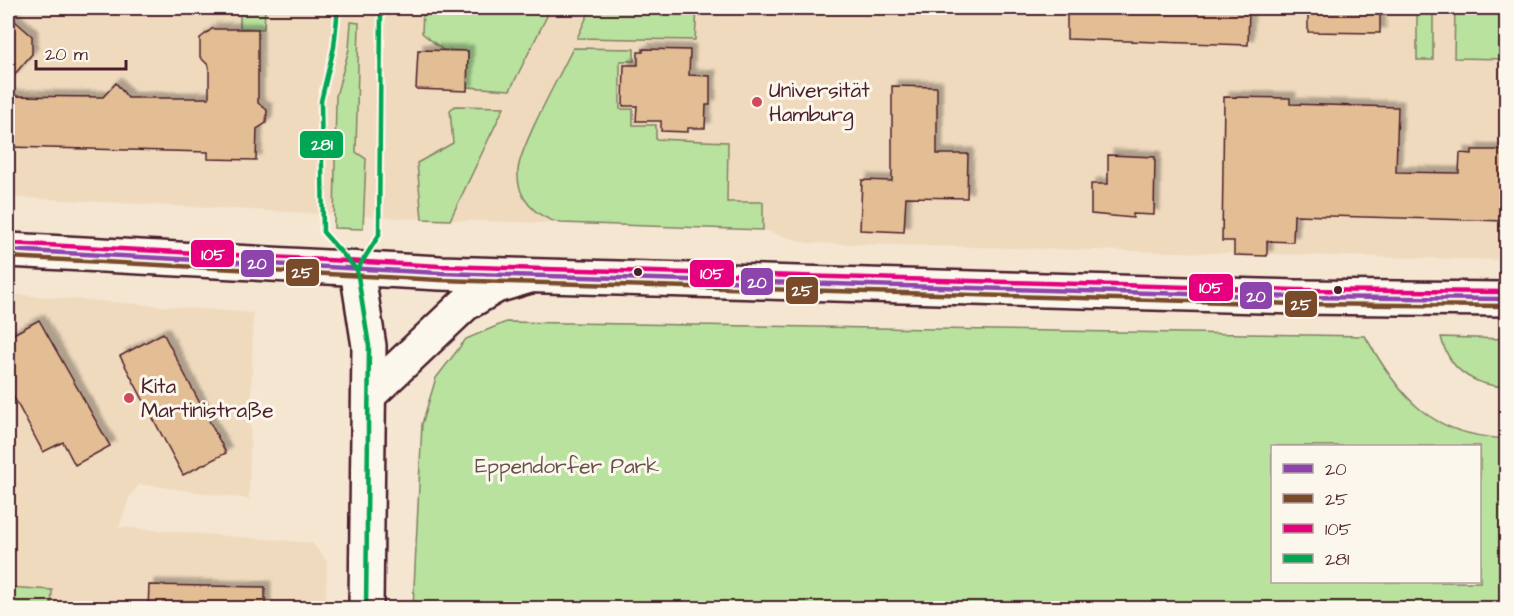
<svg xmlns="http://www.w3.org/2000/svg" width="1514" height="616" font-family="'Architects Daughter',sans-serif">
	<style>
		.built { fill: #efdabe }
		.green { fill: #b8e29e; stroke: #818064; stroke-width: 1.5; fill-rule: evenodd }
		.building { fill: #e3bd93; stroke: #4a1f2b; stroke-width: 1.5; filter: url(#shadow) }
		.lines { fill: none; stroke-linecap: round; stroke-linejoin: round }
		.minor-casing { stroke: #4a1f2b; stroke-width: 38 }
		.tertiary-casing { stroke: #4a1f2b; stroke-width: 38 }
		.minor { stroke: #fbf7ec; stroke-width: 33 }
		.tertiary { stroke: #fbf7ec; stroke-width: 33 }
		.bus-1-casing { stroke: #fbf7ec; stroke-width: 9 }
		.bus-2-casing { stroke: #fbf7ec; stroke-width: 9 }
		.bus-3-casing { stroke: #fbf7ec; stroke-width: 9 }
		.bus-4-casing { stroke: #fbf7ec; stroke-width: 9 }
		.bus-1 { stroke: #8e44ad; stroke-width: 4.5 }
		.bus-2 { stroke: #7a4b2a; stroke-width: 4.5 }
		.bus-3 { stroke: #e5007d; stroke-width: 4.5 }
		.bus-4 { stroke: #00a651; stroke-width: 4.5 }
		.poi-dot { fill: #d1495b; stroke: #fbf7ec; stroke-width: 2 }
		.bus-dot { fill: #4a1f2b; stroke: #fbf7ec; stroke-width: 2 }
		.labels { text-anchor: middle; dominant-baseline: central; stroke-width: 6; stroke-linejoin: round; paint-order: stroke }
		.poi-label { font-size: 21px; fill: #4a1f2b; stroke: #fbf7ec; text-anchor: start }
		.park-label { font-size: 21px; fill: #665048; stroke: #fbf7ec }
		.line-badge { stroke: #fbf7ec; stroke-width: 2 }
		.badge-label { font-size: 16px; text-anchor: middle; font-weight: bold; fill: #fff }
	</style>
	<defs>
		<filter id="shadow"><feDropShadow dx="5.5" dy="-5.5" stdDeviation="1.5" flood-color="#0004"/></filter>
	</defs>
	<rect width="100%" height="100%" fill="#f4e6d1"/>
	<filter id="ink" filterUnits="userSpaceOnUse"><feTurbulence type="fractalNoise" baseFrequency=".0167" numOctaves="2"/><feDisplacementMap in="SourceGraphic" scale="12" xChannelSelector="R" yChannelSelector="G"/><feConvolveMatrix kernelMatrix="1 2 1 2 8 2 1 2 1" color-interpolation-filters="sRGB"/></filter>
	<g filter="url(#ink)">
		<path class="built" d="M8 8H1506V260L808 243 763 230 422 219 8 197Z
			M8 294 253 313 249 499 140 484 130 496 119 527 312 543 327 561 326 608H8Z"/>
		<path class="green" d="M240 8H265L264 29 240 28Z
			M423 8H551L510 90 467 87 468 51 443 50 422 33Z
			M591 8H697L695 40 577 38Z
			M1417 8H1433V60H1417Z
			M1455 8H1506V59L1454 58Z
			M351 22 359 23 356 152 366 159 363 229 334 228 336 96 349 49Z
			M573 48 634 49V61H620V109H633V125H656V139L728 142 727 202H763V230L561 223C536 218 516 198 518 171 519 148 561 73 573 48Z
			M455 106 504 107 450 220 422 219 417 163 453 143 450 110Z
			M506 322 1365 336C1402 399 1428 434 1506 439V608H413L422 424 436 378 466 339ZM1272 446H1480V582H1272Z
			M1441 337 1506 339V387C1473 385 1449 370 1441 337Z
			M8 587 52 590 51 608H8Z"/>
		<path class="building" d="M1067 8H1249L1248 45 1067 39Z
			M1308 8H1380V33L1308 32Z
			M8 15 32 36V54L8 82Z
			M212 29H258V103L267 110 266 123 257 129 256 160 208 159V152L8 147V96L103 97 116 83 128 98H209V66L200 57V38Z
			M643 49 690 50 689 75 710 76V105H706L705 128H688V132L661 131V121H636L637 106H623L624 65H638V52H643Z
			M418 50 468 51 467 91 416 89Z
			M892 86 937 87V154H968L967 198 906 197 904 232 860 230 862 180 892 181Z
			M1224 97 1290 98V104L1398 107 1396 172 1459 173 1460 153 1472 154V150H1506V221L1294 215 1293 242 1267 241V256L1234 255V241H1222Z
			M1108 155 1155 157 1154 215 1133 214V218L1091 214V184H1108Z
			M39 320 110 446 75 465 63 442 43 452 8 386V337Z
			M163 333 226 453 183 475 120 356Z
			M149 585 265 587V609H148Z"/>
		<g class="lines">
			<defs>
				<path id="minor" d="M357 270 369 346 366 608
					M370 394 465 304 496 286 530 276"/>
				<path id="tertiary" d="M8 250 440 273 1296 297 1506 299"/>
			</defs>
			<use href="#minor" class="minor-casing"/>
			<use href="#tertiary" class="tertiary-casing"/>
			<use href="#minor" class="minor"/>
			<use href="#tertiary" class="tertiary"/>
			<defs>
				<path id="bus-1" d="M8 250 440 273 1296 297 1506 299"/>
				<path id="bus-2" d="M8 257 440 280 1296 304 1506 306"/>
				<path id="bus-3" d="M8 243 440 266 1296 290 1506 292"/>
				<path id="bus-4" d="M338 8 334 47 321 101 323 232 357 270
					M357 270 369 346 366 608
					M357 270 379 235 381 8"/>
			</defs>
			<use href="#bus-1" class="bus-1-casing"/>
			<use href="#bus-2" class="bus-2-casing"/>
			<use href="#bus-3" class="bus-3-casing"/>
			<use href="#bus-4" class="bus-4-casing"/>
			<use href="#bus-1" class="bus-1"/>
			<use href="#bus-2" class="bus-2"/>
			<use href="#bus-3" class="bus-3"/>
			<use href="#bus-4" class="bus-4"/>
		</g>
	</g>
	<g class="poi-dot">
		<circle cx="757" cy="102" r="6"/>
		<circle cx="129" cy="398" r="6"/>
	</g>
	<g class="bus-dot">
		<circle cx="638" cy="272" r="5"/>
		<circle cx="1338" cy="290" r="5"/>
	</g>
	<g class="labels">
		<g class="poi-label">
			<text x="769" y="90">Universität<tspan x="769" dy="24">Hamburg</tspan></text>
			<text x="141" y="386">Kita<tspan x="141" dy="24">Martinistraße</tspan></text>
		</g>
		<g class="park-label">
			<text x="567" y="466">Eppendorfer Park</text>
		</g>
	</g>
	<g class="line-badge">
		<rect x="299" y="130" width="45" height="29" rx="6" fill="#00a651"/>
		<rect x="190" y="239" width="45" height="29" rx="6" fill="#e5007d"/>
		<rect x="240" y="249" width="35" height="29" rx="6" fill="#8e44ad"/>
		<rect x="285" y="258" width="35" height="29" rx="6" fill="#7a4b2a"/>
		<rect x="689" y="259" width="46" height="29" rx="6" fill="#e5007d"/>
		<rect x="740" y="267" width="34" height="29" rx="6" fill="#8e44ad"/>
		<rect x="1188" y="273" width="46" height="29" rx="6" fill="#e5007d"/>
		<rect x="785" y="276" width="34" height="29" rx="6" fill="#7a4b2a"/>
		<rect x="1239" y="281" width="34" height="29" rx="6" fill="#8e44ad"/>
		<rect x="1284" y="290" width="34" height="28" rx="6" fill="#7a4b2a"/>
	</g>
	<g class="badge-label">
		<text x="322" y="150">281</text>
		<text x="213" y="260">105</text>
		<text x="257" y="269">20</text>
		<text x="302" y="278">25</text>
		<text x="712" y="279">105</text>
		<text x="757" y="288">20</text>
		<text x="1211" y="293">105</text>
		<text x="802" y="296">25</text>
		<text x="1256" y="302">20</text>
		<text x="1301" y="310">25</text>
	</g>
	<rect width="1514" height="616" fill="none" stroke="#fbf7ec" stroke-width="30"/>
	<rect x="15" y="15" width="1484" height="586" fill="none" stroke="#4a1f2b" stroke-width="2" filter="url(#ink)"/>
	<rect x="1271" y="445" width="210" height="138" fill="#fbf7ec" stroke="#b4a19f" stroke-width="1.5"/>
	<rect x="1283" y="464" width="30" height="9" fill="#8e44ad" stroke="#b4a19f" stroke-width="1.5"/>
	<text x="1325" y="475" font-size="18" fill="#4a1f2b">20</text>
	<rect x="1283" y="494" width="30" height="9" fill="#7a4b2a" stroke="#b4a19f" stroke-width="1.5"/>
	<text x="1325" y="505" font-size="18" fill="#4a1f2b">25</text>
	<rect x="1283" y="524" width="30" height="9" fill="#e5007d" stroke="#b4a19f" stroke-width="1.5"/>
	<text x="1325" y="535" font-size="18" fill="#4a1f2b">105</text>
	<rect x="1283" y="554" width="30" height="9" fill="#00a651" stroke="#b4a19f" stroke-width="1.5"/>
	<text x="1325" y="565" font-size="18" fill="#4a1f2b">281</text>
	<path d="M36 60v9h90v-9" fill="none" stroke="#4a1f2b" stroke-width="3"/>
	<text x="45" y="60" font-size="18" fill="#4a1f2b" stroke="#fbf7ec" stroke-width="4.5" paint-order="stroke">20 m</text>
</svg>
